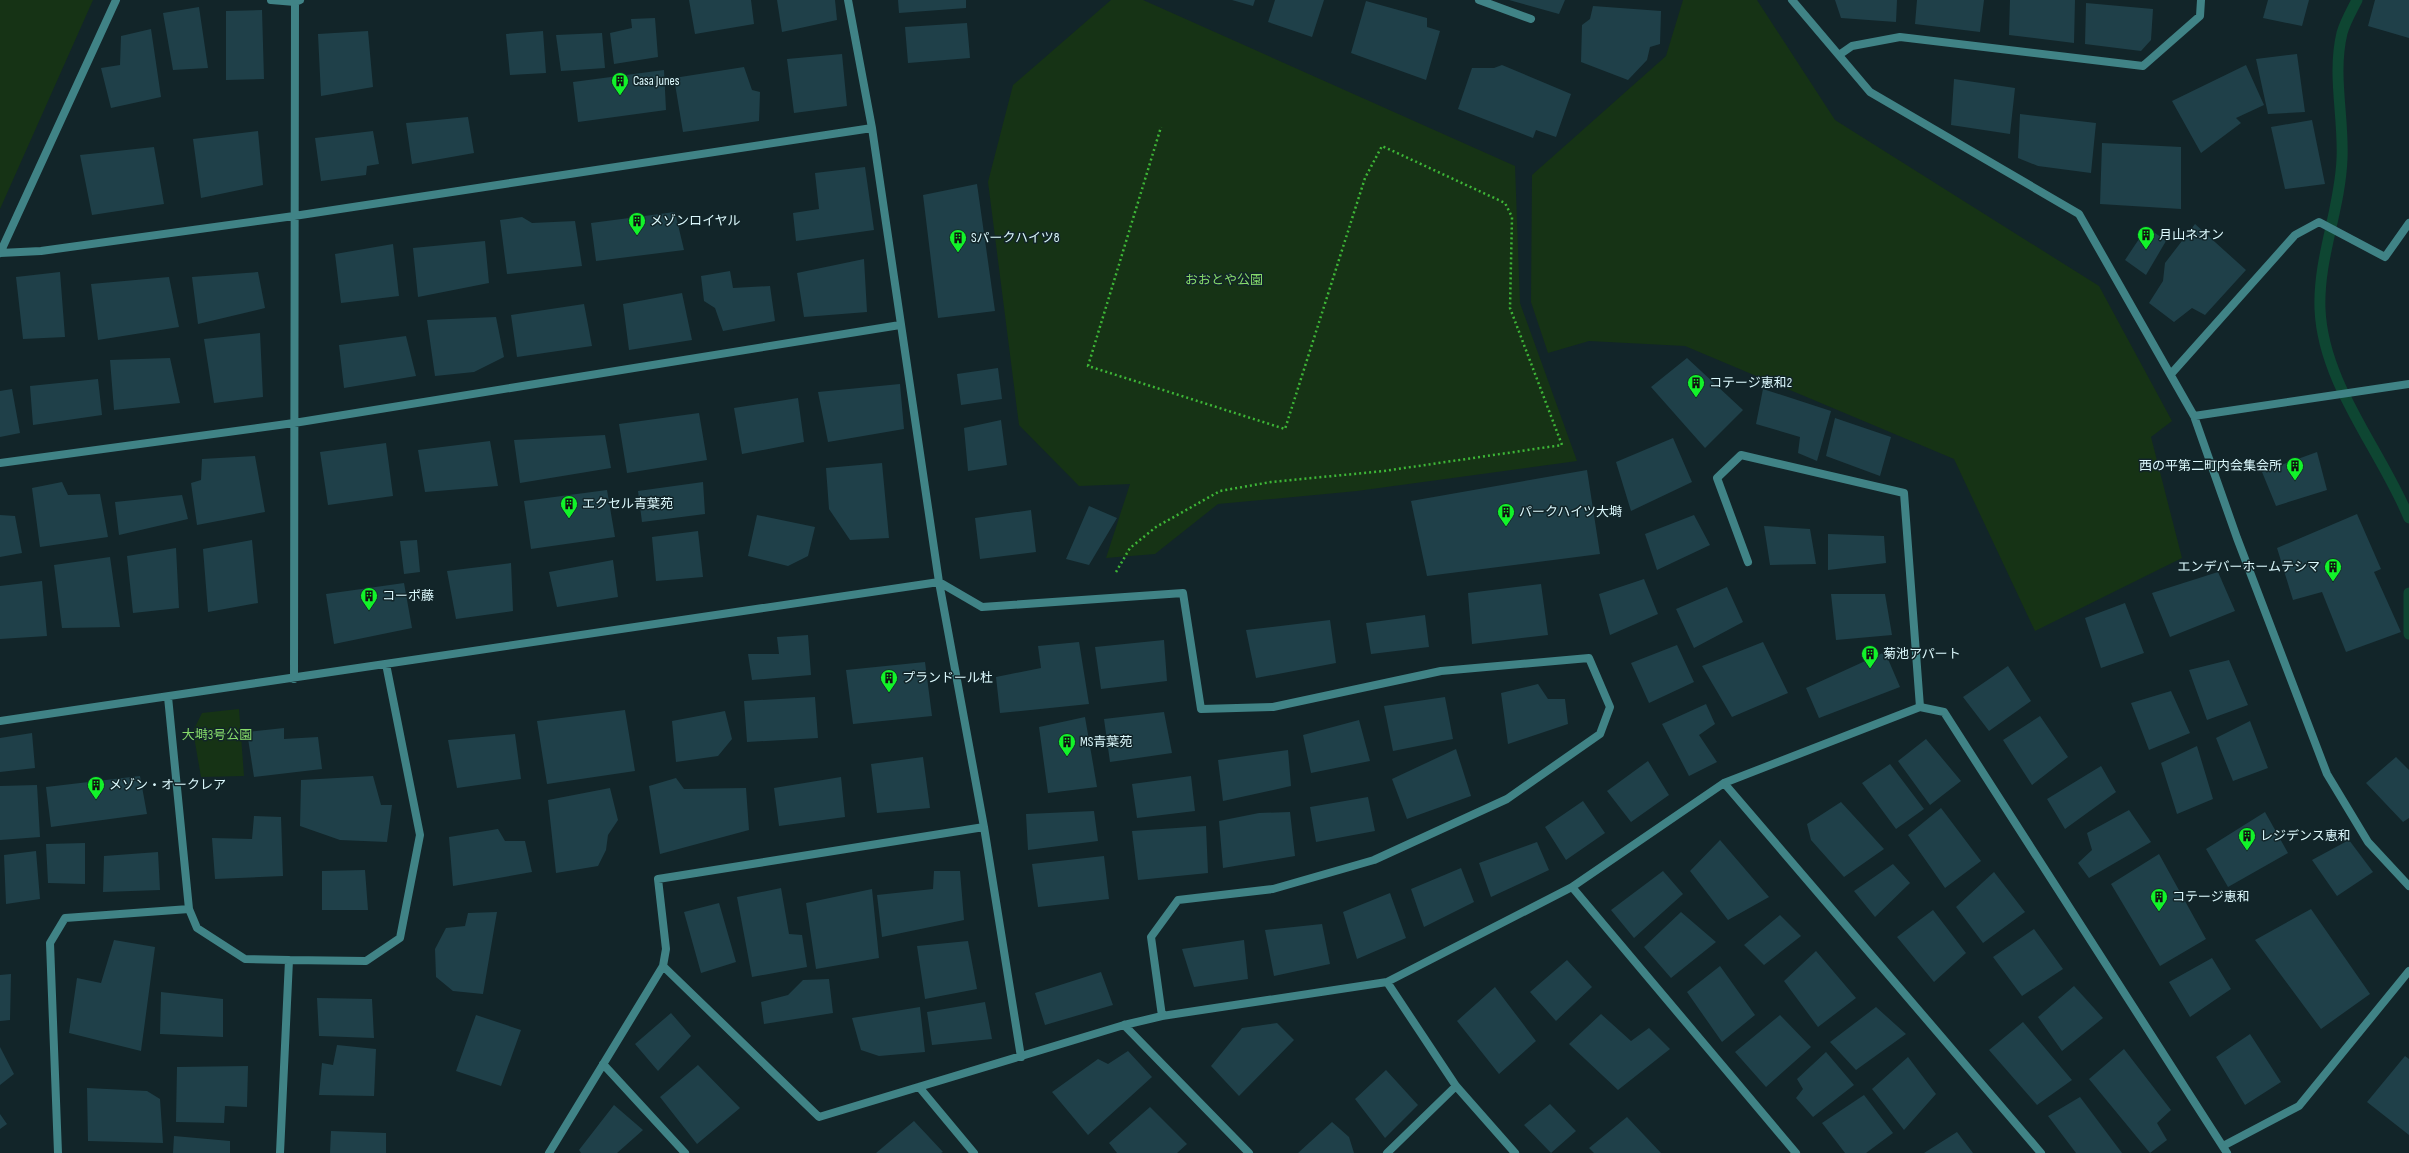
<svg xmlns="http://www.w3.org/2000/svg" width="2409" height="1153" font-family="'Sofia Sans Condensed','Noto Sans JP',sans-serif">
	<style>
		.green { fill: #163315 }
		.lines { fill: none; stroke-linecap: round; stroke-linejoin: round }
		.stream { stroke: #0e4632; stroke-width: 11 }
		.building { fill: #1f4049 }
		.path { stroke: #3eb637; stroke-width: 2.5; stroke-dasharray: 2 3; stroke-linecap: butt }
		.service { stroke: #408386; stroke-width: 8 }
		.minor { stroke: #408386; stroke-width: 8 }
		.labels { text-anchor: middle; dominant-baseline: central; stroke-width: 3; stroke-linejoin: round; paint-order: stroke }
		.poi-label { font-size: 13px; fill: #dcf9fd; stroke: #122529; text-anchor: start }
		.park-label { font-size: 13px; fill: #86db6a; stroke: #122529 }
	</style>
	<rect width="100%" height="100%" fill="#122529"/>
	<path class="green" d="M0 0H93L0 209Z
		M1111 0H1143L1515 166 1520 303 1577 461 1357 491 1218 504 1155 554 1106 558 1130 484 1079 486 1019 425 988 182 1013 85Z
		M1683 0H1757L1835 120 2099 286 2172 421 2151 437 2182 558 2035 631 1954 459 1685 346 1589 341 1548 353 1531 302 1532 175 1666 56Z
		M239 709 244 776 201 777 193 731 202 713Z"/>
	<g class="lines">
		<path class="stream" d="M2357 0C2352 10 2345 22 2342 33 2332 75 2344 117 2342 159 2340 210 2318 258 2320 309 2323 384 2381 450 2409 518
			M2409 593V634"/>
	</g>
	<path class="building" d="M689 0H751L754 24 695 34Z
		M777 0H835L837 20 782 32Z
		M898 0H966V8L899 13Z
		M1232 0H1255L1253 6Z
		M1275 0H1324L1312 37 1268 22Z
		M1509 0H1565L1559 14Z
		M1835 0H1897L1896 22 1841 18Z
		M1917 0H1984L1980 32 1915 24Z
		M2010 0H2075L2074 43 2009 35Z
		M2268 0H2309L2302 26 2263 18Z
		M2375 0H2409V38L2368 26Z
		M1366 1 1427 18V27L1440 31 1426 80 1351 53Z
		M2086 3 2153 9 2151 40 2141 51 2085 44Z
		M1593 6 1661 11 1660 44 1650 47 1647 60 1628 80 1581 62 1582 25 1590 19Z
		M199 7 208 68 173 70 163 13Z
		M262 10 264 79 226 80V11Z
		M655 18 658 57 614 64 610 33 632 28 631 19Z
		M967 23 970 58 908 63 905 27Z
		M151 29 161 97 111 108 101 68 120 65 121 36Z
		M368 31 373 87 321 96 318 34Z
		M543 31 546 73 510 75 506 34Z
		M602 33 605 68 561 71 556 35Z
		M842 54 847 106 794 113 787 59Z
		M2297 54 2305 112 2268 114 2256 59Z
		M1502 65 1571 94 1556 137 1536 130 1533 138 1458 109 1472 68H1494Z
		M2246 65 2264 105 2236 118 2241 123 2201 153 2172 101Z
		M744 67 752 90 760 92 759 121 683 132 674 78Z
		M664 70 666 110 578 122 573 82Z
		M1954 79 2015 88 2010 134 1951 125Z
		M2020 114 2096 123 2091 173 2038 166 2018 158Z
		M468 117 474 153 412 164 406 123Z
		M2312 120 2325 184 2285 189 2271 127Z
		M258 131 263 185 201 198 193 139Z
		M373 131 379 164 367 166 366 175 321 181 315 138Z
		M2102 143 2181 147V209L2100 204Z
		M154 147 164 204 92 215 80 155Z
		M865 167 874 230 796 241 793 213 819 209 815 173Z
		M977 184 995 311 938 318 923 195Z
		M675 212 684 250 596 261 591 223Z
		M522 217 532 223 575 221 582 266 507 274 500 220Z
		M2195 224 2246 270 2205 315 2192 308 2174 322 2149 303 2163 281 2165 263Z
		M2147 227 2166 241 2146 275 2125 260Z
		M485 241 489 283 418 297 413 248Z
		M393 244 399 296 341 303 335 254Z
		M864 259 867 312 804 317 797 273Z
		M730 271 733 288 770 286 775 321 723 331 715 308 704 301 701 276Z
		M60 272 65 337 23 339 16 277Z
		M258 272 265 308 198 324 192 277Z
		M169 277 179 327 98 340 91 284Z
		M682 293 692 340 629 350 623 304Z
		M584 304 592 346 517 357 511 315Z
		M496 317 504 357 474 372 435 376 427 320Z
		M260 333 263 397 214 403 204 339Z
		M406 336 416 376 344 388 339 345Z
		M170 358 180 403 114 410 110 360Z
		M1687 358 1743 410 1705 448 1651 387Z
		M998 368 1002 399 961 405 957 374Z
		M98 379 102 415 33 425 30 386Z
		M900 384 904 429 828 442 818 392Z
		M12 389 20 433 0 437V391Z
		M1763 389 1831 411 1817 461 1798 453 1800 437 1756 424Z
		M798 398 804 442 742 454 734 408Z
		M699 413 707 460 627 473 619 424Z
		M1835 418 1891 437 1880 476 1826 456Z
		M1001 420 1007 465 968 471 964 428Z
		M605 435 611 468 520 483 514 440Z
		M1673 438 1692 482 1631 511 1616 462Z
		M490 441 498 486 425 492 418 450Z
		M386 443 393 496 328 505 320 452Z
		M2317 452 2327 490 2276 506 2262 472Z
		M255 456 265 512 197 525 191 483 201 480 202 459Z
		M882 463 889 538 850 540 829 509 826 468Z
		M1587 470 1600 554 1427 576 1411 501Z
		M62 482 68 495 100 494 108 537 40 547 32 488Z
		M703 482 705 514 642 522 638 491Z
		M607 490 615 537 531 549 524 501Z
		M182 495 188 519 119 535 115 502Z
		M1089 506 1117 518 1089 565 1066 559Z
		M1031 510 1036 552 980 559 975 518Z
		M2357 514 2381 569 2374 572 2401 632 2346 652 2322 592 2293 600 2277 548Z
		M0 515 15 516 22 553 0 557Z
		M757 515 815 527 808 556 788 566 748 556Z
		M1694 515 1710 545 1657 570 1645 534Z
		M1764 526 1810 529 1816 564 1770 565Z
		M698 531 703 577 656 581 652 537Z
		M1828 534 1884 536 1886 563 1828 570Z
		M252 540 258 603 208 612 203 549Z
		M417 540 420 572 404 574 400 541Z
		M176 548 179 608 133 613 127 556Z
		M110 557 120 627 62 628 54 565Z
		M613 560 618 597 557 607 549 572Z
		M511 563 513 611 456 619 447 571Z
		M2218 572 2235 611 2170 637 2152 593Z
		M1644 579 1658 614 1610 635 1599 594Z
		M42 581 47 636 0 639V586Z
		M404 583 412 628 334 644 326 594Z
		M1541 584 1548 635 1472 644 1468 593Z
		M1727 587 1743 622 1694 648 1676 609Z
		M1831 594H1885L1892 635 1836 640Z
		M2125 603 2144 653 2101 668 2085 618Z
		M1425 615 1429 647 1371 654 1366 623Z
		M1330 620 1336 663 1256 678 1246 630Z
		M808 635 811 675 752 680 748 654H779L777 637Z
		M1164 640 1167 681 1101 689 1095 647Z
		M1079 642 1089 704 1000 713 996 677 1041 668 1038 646Z
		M1763 642 1788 693 1732 717 1702 666Z
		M1677 645 1694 682 1649 703 1631 663Z
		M1885 652 1900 687 1819 718 1806 688Z
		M2229 660 2248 705 2207 720 2189 670Z
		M925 662 932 716 853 724 846 670Z
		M2008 666 2031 701 1989 731 1963 697Z
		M1538 684 1548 699H1565L1568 724 1508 744 1501 693Z
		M2171 691 2190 733 2149 750 2131 703Z
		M815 697 818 738 747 742 744 701Z
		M1445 697 1453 739 1393 751 1384 706Z
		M1706 704 1715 724 1699 735 1717 762 1689 776 1662 724Z
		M625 710 635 771 547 784 537 721Z
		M725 711 732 739 718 756 676 762 672 721Z
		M1164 712 1172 753 1110 762 1104 719Z
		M2040 716 2068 757 2032 785 2003 740Z
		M1085 717 1097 787 1048 793 1039 727Z
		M1359 720 1370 761 1311 773 1303 735Z
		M2250 721 2268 768 2233 781 2216 738Z
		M284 728V739L318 737 322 769 254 777 247 732Z
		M32 733 35 768 0 772V738Z
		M515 734 521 779 457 788 448 740Z
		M1926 739 1961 781 1930 805 1898 761Z
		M2197 746 2213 799 2177 814 2161 763Z
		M1456 749 1471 796 1407 819 1392 779Z
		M1288 750 1291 786 1223 801 1218 760Z
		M923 757 930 808 877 813 871 764Z
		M2396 757 2409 770V818L2403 822 2366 783Z
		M1648 761 1669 795 1631 822 1607 791Z
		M1890 764 1924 809 1896 829 1862 783Z
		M2101 766 2116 792 2065 829 2047 799Z
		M140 776 147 814 51 827 46 787Z
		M373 776 381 805H392L387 842 340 840 300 826 301 780Z
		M1191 776 1195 811 1137 818 1132 784Z
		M841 777 845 817 779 826 774 788Z
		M676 778 684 789 746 788 749 830 660 854 649 786Z
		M37 785 40 837 0 840V786Z
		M610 788 618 820 608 835 606 850 598 866 556 873 548 800Z
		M1368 797 1375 831 1316 842 1310 807Z
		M1583 801 1605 833 1566 860 1545 827Z
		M1841 802 1884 849 1844 877 1811 840 1807 824Z
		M1941 808 1981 861 1945 888 1908 835Z
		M2129 810 2151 842 2089 878 2078 863 2092 850 2087 833Z
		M1094 811 1098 841 1028 850 1026 814Z
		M1290 812 1295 856 1223 868 1219 821 1259 813Z
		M2265 812 2288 853 2228 887 2206 849Z
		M254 816 281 817 283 876 215 879 212 838 252 839Z
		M1206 826 1208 873 1138 880 1132 831Z
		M498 829 505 841H525L532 872 453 886 449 837Z
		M1720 840 1769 897 1728 920 1690 871Z
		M2349 840 2373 872 2337 896 2312 860Z
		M1537 842 1549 870 1491 897 1479 863Z
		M85 843V884L48 883 46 844Z
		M36 851 40 899 6 904 4 855Z
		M158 852 160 890 103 892 104 856Z
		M2159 854 2206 939 2160 966 2111 884Z
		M1104 856 1109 899 1038 907 1032 864Z
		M1893 864 1910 883 1875 917 1854 891Z
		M1461 868 1474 902 1424 927 1411 889Z
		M365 870 368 910H322V871Z
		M934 871H960L964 920 882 937 877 895 933 889Z
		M1663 871 1683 894 1634 938 1611 910Z
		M1994 872 2025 912 1983 943 1956 907Z
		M781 888 789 934 802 935 807 967 752 977 737 897Z
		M872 889 879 958 816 969 806 903Z
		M1390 893 1406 938 1357 959 1343 912Z
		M719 903 736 962 701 973 684 912Z
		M2311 909 2370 994 2321 1029 2255 940Z
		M1933 910 1966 953 1934 982 1897 937Z
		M497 912 483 994 453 991 436 977 435 949 446 928 465 926 468 913Z
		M1681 912 1716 942 1671 978 1644 947Z
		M1780 915 1801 936 1764 965 1744 945Z
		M1322 924 1330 964 1274 976 1265 930Z
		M2034 929 2063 969 2022 996 1993 957Z
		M114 940 155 947 141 1051 69 1033 77 978 101 983Z
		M1244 940 1248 979 1194 987 1182 949Z
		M968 941 977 989 925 999 917 946Z
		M1816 951 1856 998 1818 1027 1784 981Z
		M2212 958 2231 989 2190 1017 2169 982Z
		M1567 960 1592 987 1556 1021 1530 992Z
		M1720 966 1755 1015 1722 1042 1687 992Z
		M1101 972 1113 1005 1045 1025 1035 993Z
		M11 974 10 1020 0 1021V975Z
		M829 979 833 1013 764 1024 761 1002 788 995 803 980Z
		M2074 986 2103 1018 2062 1051 2038 1017Z
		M1495 987 1536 1041 1499 1074 1457 1021Z
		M161 992 223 999V1037L160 1034Z
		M317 998 372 999 374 1038 319 1036Z
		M985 1002 992 1039 932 1045 927 1012Z
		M920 1007 925 1052 879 1056 861 1050 852 1018Z
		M1876 1007 1906 1034 1856 1070 1830 1042Z
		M671 1013 691 1036 658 1071 635 1044Z
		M1601 1014 1631 1041 1649 1028 1670 1049 1618 1090 1569 1044Z
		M476 1015 521 1030 501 1086 456 1071Z
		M1780 1015 1811 1047 1766 1087 1735 1052Z
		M2023 1022 2072 1080 2037 1105 1989 1050Z
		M1277 1023 1294 1040 1239 1096 1211 1066 1242 1028Z
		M2250 1034 2281 1082 2245 1105 2216 1057Z
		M337 1045 376 1049 374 1096 319 1095 322 1063 333 1065Z
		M0 1047 14 1074 0 1085Z
		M2124 1049 2171 1110 2157 1123 2167 1140 2150 1153 2089 1079Z
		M1128 1051 1152 1077 1088 1135 1052 1092 1098 1059 1108 1064Z
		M1826 1052 1854 1085 1813 1117 1796 1098 1803 1089 1797 1079Z
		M2405 1056 2409 1059V1135L2367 1102Z
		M1908 1057 1936 1094 1904 1130 1872 1089Z
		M698 1065 740 1108 697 1144 660 1097Z
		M248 1066 247 1107 225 1106 224 1123 176 1122 177 1067Z
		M1386 1070 1418 1105 1385 1138 1355 1099Z
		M87 1088 147 1091 160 1099 163 1143 88 1141Z
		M1864 1095 1893 1133 1866 1153H1845L1822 1123Z
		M2080 1097 2122 1153H2076L2048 1116Z
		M1550 1104 1576 1131 1551 1153 1524 1125Z
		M614 1105 643 1130 617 1153H581L579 1150Z
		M1150 1107 1187 1144 1177 1153H1117L1109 1143Z
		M0 1114 7 1124 0 1129Z
		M1627 1117 1661 1153H1594L1589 1148Z
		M914 1121 943 1152 941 1153H876Z
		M1332 1122 1349 1137 1354 1153H1298Z
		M331 1131 386 1133V1153H330Z
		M1957 1132 1973 1153H1924Z
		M174 1136 230 1141V1153H173Z"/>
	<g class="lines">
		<path class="path" d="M1116 572 1130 548 1156 527 1220 491 1271 482 1384 471 1562 445 1510 308 1512 217 1505 203 1382 146 1365 178 1285 429 1088 366 1161 127"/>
		<path class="service" d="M1479 0 1531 19
			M1748 562 1717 478 1741 455 1904 493 1920 707"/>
		<path class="minor" d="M271 0 295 2 300 0
			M848 0 872 128 939 582 984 827 1021 1057
			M1792 0 1870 92 2079 214 2194 416 2237 538 2327 774 2368 842 2409 886
			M1839 55 1852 46 1900 37 2143 66 2200 16 2201 0
			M0 253 41 251 294 216 872 128
			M0 253 116 0
			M2171 374 2295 235 2319 222 2385 257 2409 223
			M2194 416 2409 384
			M0 463 294 423 900 325
			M294 679 295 2
			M168 697 189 909 197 928 245 959 289 960 280 1153
			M0 721 939 582 982 607 1183 593 1201 709 1273 707 1441 671 1589 658 1610 707 1600 734 1507 799 1374 860 1273 889 1178 900 1151 937 1162 1016
			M1724 783 2041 1153
			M1572 887 1796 1153
			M289 960 366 961 400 938 420 835 386 664
			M663 966 819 1117 1124 1025 1162 1016 1387 982 1572 887 1724 783 1920 707 1944 712 2227 1153
			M1387 982 1456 1086 1515 1153
			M1124 1025 1249 1153
			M603 1064 685 1153
			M919 1087 974 1153
			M2223 1146 2299 1106 2409 971
			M58 1153 50 943 65 918 189 909
			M549 1153 663 966 666 949 658 879 984 827
			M1387 1153 1456 1086"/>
	</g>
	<defs>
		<symbol id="building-pin" viewBox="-11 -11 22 30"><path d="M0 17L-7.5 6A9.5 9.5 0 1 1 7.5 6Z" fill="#12f32a" stroke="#122529"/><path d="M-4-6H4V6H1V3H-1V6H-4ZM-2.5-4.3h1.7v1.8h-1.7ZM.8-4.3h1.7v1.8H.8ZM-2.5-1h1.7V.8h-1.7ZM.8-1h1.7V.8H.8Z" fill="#111"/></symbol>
	</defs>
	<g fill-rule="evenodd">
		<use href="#building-pin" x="610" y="71" width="20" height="27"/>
		<use href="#building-pin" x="627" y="211" width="20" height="27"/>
		<use href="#building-pin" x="2136" y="225" width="20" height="27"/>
		<use href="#building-pin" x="948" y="228" width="20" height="27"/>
		<use href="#building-pin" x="1686" y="373" width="20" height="27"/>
		<use href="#building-pin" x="2285" y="456" width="20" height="27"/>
		<use href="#building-pin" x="559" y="494" width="20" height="27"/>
		<use href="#building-pin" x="1496" y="502" width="20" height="27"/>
		<use href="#building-pin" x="2323" y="557" width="20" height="27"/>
		<use href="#building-pin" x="359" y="586" width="20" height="27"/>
		<use href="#building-pin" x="1860" y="644" width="20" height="27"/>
		<use href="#building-pin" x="879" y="668" width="20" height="27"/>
		<use href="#building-pin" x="1057" y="732" width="20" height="27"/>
		<use href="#building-pin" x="86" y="775" width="20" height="27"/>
		<use href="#building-pin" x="2237" y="826" width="20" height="27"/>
		<use href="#building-pin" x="2149" y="887" width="20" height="27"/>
	</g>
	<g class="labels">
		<g class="poi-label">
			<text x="633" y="81">Casa Junes</text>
			<text x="650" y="221">メゾンロイヤル</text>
			<text x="2159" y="235">月山ネオン</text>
			<text x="971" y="238">Sパークハイツ8</text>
			<text x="1709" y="383">コテージ恵和2</text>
			<text x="2282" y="466" text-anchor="end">西の平第二町内会集会所</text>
			<text x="582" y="504">エクセル青葉苑</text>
			<text x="1519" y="512">パークハイツ大塒</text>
			<text x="2320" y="567" text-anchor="end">エンデバーホームテシマ</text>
			<text x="382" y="596">コーポ藤</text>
			<text x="1883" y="654">菊池アパート</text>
			<text x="902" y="678">プランドール杜</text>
			<text x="1080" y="742">MS青葉苑</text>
			<text x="109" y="785">メゾン・オークレア</text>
			<text x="2260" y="836">レジデンス恵和</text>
			<text x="2172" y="897">コテージ恵和</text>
		</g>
		<g class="park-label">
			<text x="1224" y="280">おおとや公園</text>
			<text x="217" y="735">大塒3号公園</text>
		</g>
	</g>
</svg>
